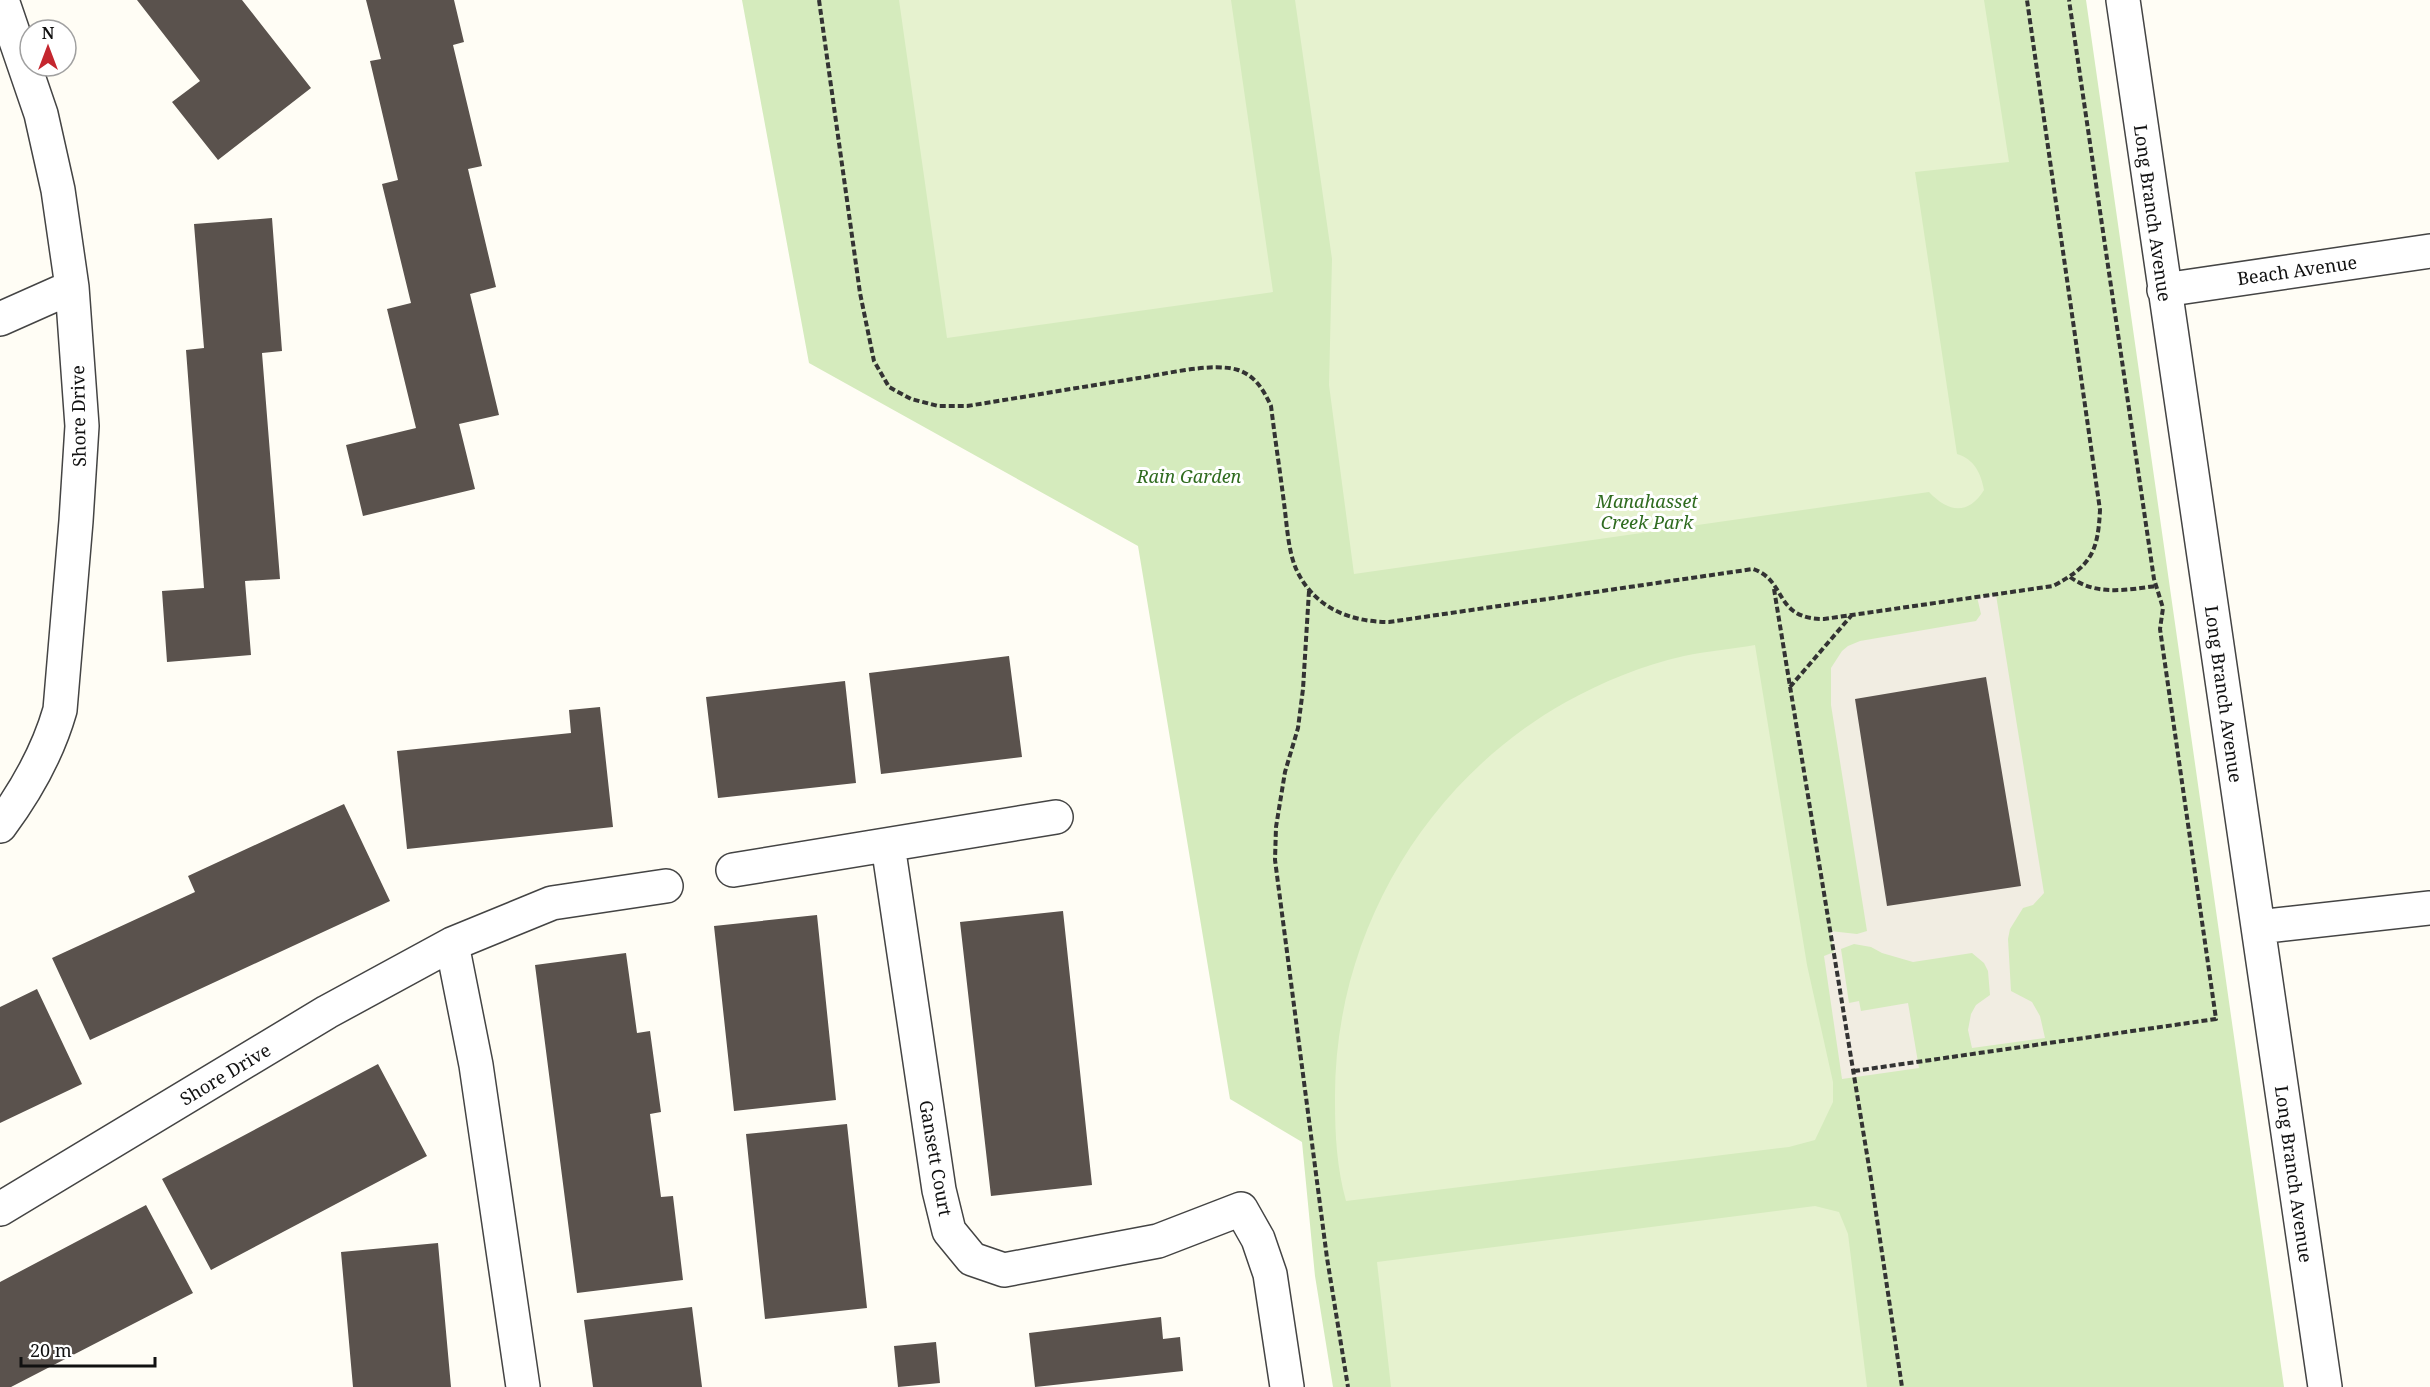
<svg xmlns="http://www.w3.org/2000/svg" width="2430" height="1387" font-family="'Noto Serif',serif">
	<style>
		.green { fill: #d5ebbd }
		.pitch { fill: #e6f2cf }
		.plaza { fill: #f1ede2 }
		.building { fill: #5a524d }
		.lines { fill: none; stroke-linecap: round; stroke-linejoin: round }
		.minor-casing { stroke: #444; stroke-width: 36 }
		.path { stroke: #333; stroke-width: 4; stroke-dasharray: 6 3; stroke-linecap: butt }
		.minor { stroke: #fff; stroke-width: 33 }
		.labels { text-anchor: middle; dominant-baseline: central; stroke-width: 6; stroke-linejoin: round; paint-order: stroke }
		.street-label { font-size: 18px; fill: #111; stroke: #fff }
		.park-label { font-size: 18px; font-style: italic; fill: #2f6b1f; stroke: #fff }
	</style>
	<rect width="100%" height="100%" fill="#fffdf5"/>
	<path class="green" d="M742 0H2086L2284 1387H1333L1315 1276 1302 1142 1230 1099 1138 546 809 363Z"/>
	<path class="pitch" d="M899 0H1231L1273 292 947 338Z
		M1295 0H1984L2009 162 1915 172 1957 454C1974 459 1981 473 1984 490 1968 516 1948 512 1929 492L1354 574 1329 385 1332 259Z
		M1755 645 1807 965 1833 1082V1102L1815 1140 1789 1147 1346 1201C1337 1168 1335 1136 1335 1102 1333 938 1422 783 1566 702 1602 682 1643 665 1684 656 1707 651 1732 649 1755 645Z
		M1815 1206 1839 1212 1848 1234 1867 1387H1391L1377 1262Z"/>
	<path class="plaza" d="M1996 595 2044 893 2033 905 2023 908 2010 929 2008 939 2011 991 2032 1002 2040 1016 2045 1038 1972 1048 1968 1030 1971 1014 1976 1005 1990 995 1988 971 1984 963 1972 953 1913 962 1882 953 1871 947 1854 944 1841 949 1849 1003 1859 1001 1861 1011 1908 1003 1919 1068 1842 1079 1824 956 1834 952 1830 931 1857 934 1867 931 1831 705V668L1842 651 1848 646 1860 641 1976 621 1981 614 1977 597Z"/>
	<path class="building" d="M137 0H242L311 88 218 160 172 102 200 81Z
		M366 0H454L464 42 453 45 482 166 468 169 496 287 470 294 499 415 459 424 475 489 363 516 346 445 416 428 387 309 411 303 382 184 398 180 370 61 381 59Z
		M272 218 282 351 262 353 280 579 245 581 251 655 167 662 162 591 204 588 186 350 204 348 194 224Z
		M1009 656 1022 757 881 774 869 673Z
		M1986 677 2021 886 1887 906 1855 699Z
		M845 681 856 783 718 798 706 697Z
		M600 707 613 827 407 849 397 751 571 733 569 710Z
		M344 804 390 901 90 1040 52 958 195 892 188 876Z
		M1063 911 1092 1185 991 1196 960 922Z
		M817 915 836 1100 734 1111 714 926Z
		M626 953 637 1033 650 1031 661 1112 650 1114 661 1197 673 1196 683 1280 577 1293 535 965Z
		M37 989 82 1084 0 1123V1007Z
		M378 1064 427 1156 211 1270 162 1179Z
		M847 1124 867 1308 765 1319 746 1134Z
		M146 1205 193 1293 11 1387H0V1282Z
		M438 1243 451 1387H353L341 1252Z
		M692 1307 702 1387H593L584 1320Z
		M1161 1317 1163 1339 1180 1337 1183 1371 1035 1387 1029 1333Z
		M936 1342 940 1383 898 1387 894 1346Z"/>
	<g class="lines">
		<defs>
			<path id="minor" d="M2123 0 2325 1387
				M2164 290 2430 251
				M0 319 72 287
				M0 826C26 791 48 752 60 710L76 521 82 426 72 287 58 190 41 114 2 0
				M888 845 939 1190 949 1231 972 1259 1004 1270 1158 1241 1241 1209 1258 1239 1270 1274 1287 1387
				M733 870 1056 817
				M2258 927 2430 908
				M452 944 476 1065 523 1387
				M0 1209 327 1012 452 944 552 903 666 886"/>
		</defs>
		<use href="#minor" class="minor-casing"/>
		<path class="path" d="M819 0 860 293 874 361 889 387 911 399 938 406H967C1024 397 1081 387 1139 378 1166 374 1212 362 1238 370 1256 376 1264 391 1271 406 1275 439 1280 471 1284 503 1287 525 1288 552 1297 571 1315 608 1350 622 1389 622L1753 569C1788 581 1773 619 1824 619L2053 586C2091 566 2098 552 2100 510L2027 0
			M2070 577C2096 596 2126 590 2156 586
			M1774 589 1871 1179 1902 1387
			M1309 591 1303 689 1298 728 1285 772 1276 827 1275 860 1327 1258 1348 1387
			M1790 687 1851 616
			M1854 1071 2216 1019 2160 629 2163 608 2154 579 2069 0"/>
		<use href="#minor" class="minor"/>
	</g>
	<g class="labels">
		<g class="street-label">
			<text transform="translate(2153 213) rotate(82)">Long Branch Avenue</text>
			<text transform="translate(2297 270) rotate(-8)">Beach Avenue</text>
			<text transform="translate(78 416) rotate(-91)">Shore Drive</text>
			<text transform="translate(2224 694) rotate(82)">Long Branch Avenue</text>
			<text transform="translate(225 1074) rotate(-31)">Shore Drive</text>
			<text transform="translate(936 1158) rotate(80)">Gansett Court</text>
			<text transform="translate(2294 1174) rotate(82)">Long Branch Avenue</text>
		</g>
		<g class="park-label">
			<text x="1189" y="476">Rain Garden</text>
			<text x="1647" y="501">Manahasset<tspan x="1647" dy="21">Creek Park</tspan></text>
		</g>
	</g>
	<g transform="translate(48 48)"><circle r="28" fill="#ffffff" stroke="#a0a0a0" stroke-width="1.5"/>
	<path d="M0-4.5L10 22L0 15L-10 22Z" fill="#c4262e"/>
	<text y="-9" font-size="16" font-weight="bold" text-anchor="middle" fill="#111111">N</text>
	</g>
	<path d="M21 1357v9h134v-9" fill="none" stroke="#111111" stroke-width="3"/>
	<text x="30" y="1357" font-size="18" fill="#111111" stroke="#ffffff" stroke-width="4.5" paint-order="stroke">20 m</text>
</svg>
